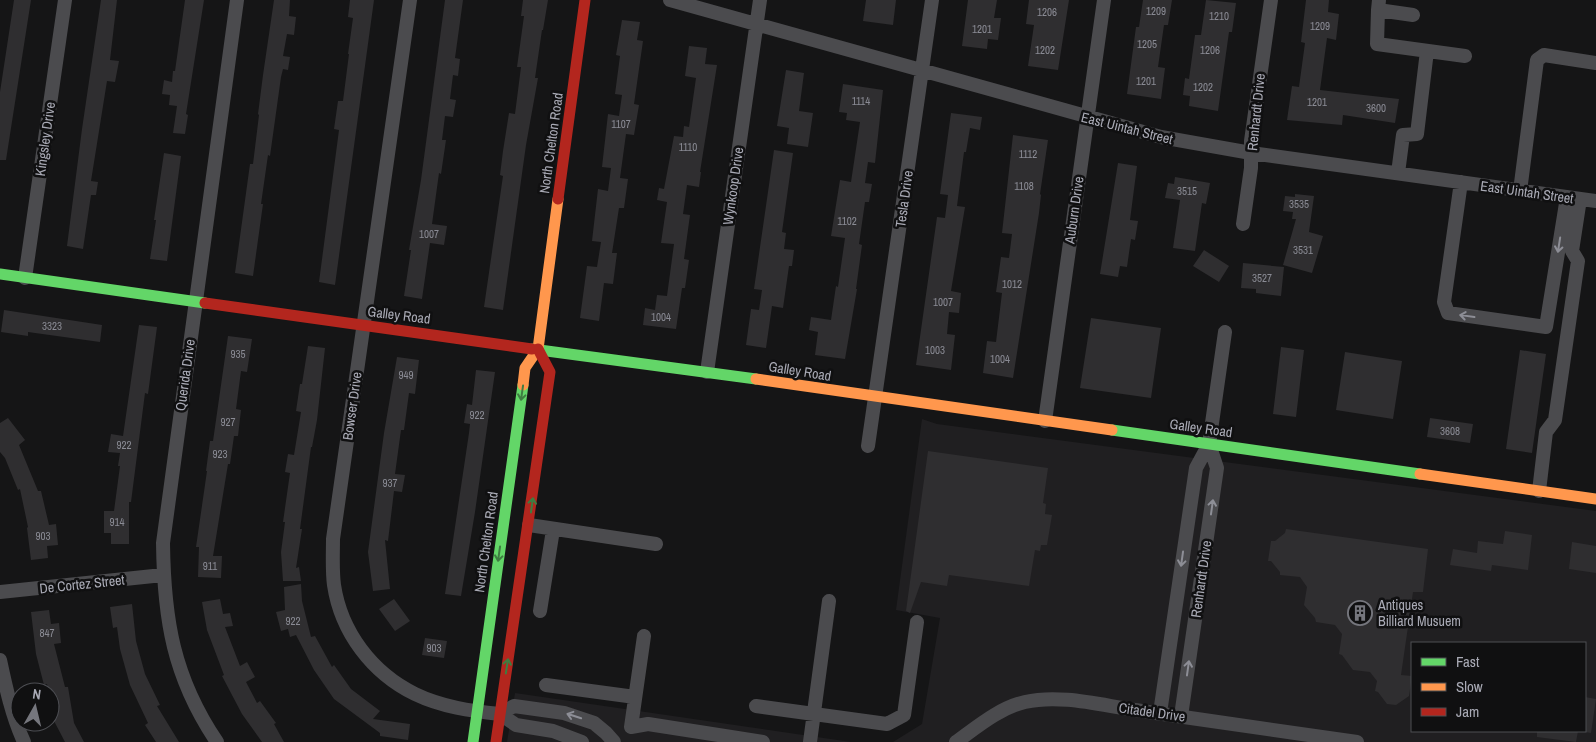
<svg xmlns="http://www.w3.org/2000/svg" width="1596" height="742" font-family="'Archivo Narrow',sans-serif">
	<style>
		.built { fill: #201f21; fill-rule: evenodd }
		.building { fill: #2f2e30 }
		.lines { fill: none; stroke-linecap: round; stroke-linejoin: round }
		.street { stroke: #4b4b4e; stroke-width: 14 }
		.fast { stroke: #63d668; stroke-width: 11 }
		.slow { stroke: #ff974d; stroke-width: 11 }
		.jam { stroke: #b3261e; stroke-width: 11 }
		.oneway { stroke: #8d8e96 }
		.oneway2 { stroke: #3e7d41 }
		.labels { text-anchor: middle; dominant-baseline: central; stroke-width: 5; stroke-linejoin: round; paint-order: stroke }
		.number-label { font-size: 11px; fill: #8a8b94 }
		.street-label { font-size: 14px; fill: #a9aab5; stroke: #101011 }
		.poi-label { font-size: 14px; fill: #a9aab5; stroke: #101011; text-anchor: start }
	</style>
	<rect width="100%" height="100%" fill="#151516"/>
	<path class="built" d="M922 419 937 424 1596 511V742H893L922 724 940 618 896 610ZM1412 643H1585V731H1412Z
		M515 693 851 742H507Z"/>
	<path class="building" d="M14 0H31L6 160H0V92Z
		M101 0H117L110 60 119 61 115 82 107 81 91 181 98 182 96 195H91L83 249 67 246 82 129Z
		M185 0H204L186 114 188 115 185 134 173 133 177 106 169 105 170 95 162 94 164 80 172 82 173 71H175Z
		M274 0H290L289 16 296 17 294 35 287 34 283 56 290 57 288 70 283 69 281 77 270 156 268 155 261 204H263L253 276 235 273 250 164H253L259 115 258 114 263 75Z
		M350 0H374L335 285 319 282 339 130 334 129 338 101H343L349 54H348L353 18 348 17Z
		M445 0H463L455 58 460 59 458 76 453 75 450 99 456 100 453 117 445 116 442 140H446L441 174 439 173 432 224 447 226 444 245 430 243 422 299 404 296 411 250H409L421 180Z
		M523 0H548L543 30H542L535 78H538L526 145 503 310 484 307 503 176 500 175 503 151 509 113 515 114 521 67H517L524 16H521Z
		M866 0H896L893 25 863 21Z
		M968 0H997L994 18H1001L998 40 988 39 987 49 962 46Z
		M1029 0H1069L1058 70 1028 66 1034 25 1026 24Z
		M1143 0H1172L1168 25H1164L1158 67 1165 68 1161 99 1127 94 1136 27H1139Z
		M1206 0 1236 3 1232 32H1229L1218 111 1189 106 1190 96 1183 95 1185 78 1189 79 1195 35H1201Z
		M1306 0H1329L1328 12 1339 14 1336 40 1327 38 1320 90 1399 99 1395 123 1343 115 1342 125 1287 120 1292 86 1299 87 1305 43 1301 42Z
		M622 20 640 22 637 40 643 41 634 104 639 105 634 135 626 134 620 178 628 179 624 208H619L612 253H617L613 284 604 283 599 321 580 318 587 266 597 267 601 242 592 241 598 189 608 191 611 168 602 167 608 114 619 116 622 95 615 94 620 56 616 55Z
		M689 46 707 48 705 64 717 65 700 172H701L699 187 687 185 683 214 690 215 684 259 689 260 685 288H682L676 329 643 325 645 308 655 310 657 295 667 296 674 244 661 243 667 202 657 200 659 188 664 189 674 136 683 137 684 126 689 127 696 78 685 76Z
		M786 70 804 73 799 111 813 113 808 147 787 144 789 128 777 126Z
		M843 84 883 90 875 163 868 162 865 183 872 184 869 202H865L859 244 862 245 856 289H857L845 359 815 355 818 332 809 330 811 317 831 320 836 286 838 287 845 238 831 236 840 180 851 182 860 122 846 120 847 113 839 112Z
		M951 113 982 117 980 130 970 128 966 152H964L957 206 965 207 951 291 961 293 959 313 949 312 947 334 955 335 951 370 916 365 937 217 945 218 948 195 940 194Z
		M1013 135 1048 140 1040 194 1041 195 1039 213 1013 378 983 373 987 341 996 342 1002 293 996 292 1001 257 1009 258 1012 234 1002 233Z
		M774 150 793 153 782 232 786 233 784 249 794 250 792 266H789L783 308 772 306 766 348 746 345 751 309 759 310 762 290 754 289Z
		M164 153 181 156 167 261 150 259 156 220H154Z
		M1118 163 1137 166 1130 220 1138 221 1135 240 1131 239 1127 267 1120 266 1118 277 1100 274Z
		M1175 177 1210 183 1206 204 1202 203 1195 251 1173 248 1180 200 1165 198 1168 183 1174 184Z
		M1295 194 1314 196 1309 232 1323 236 1312 273 1283 265 1296 219H1292L1293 212 1283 211 1285 196 1295 197Z
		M1204 250 1229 266 1219 282 1193 266Z
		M1243 263 1284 267 1281 296 1256 293V289L1241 288Z
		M4 310 102 325 100 342 28 332V336L1 332Z
		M1091 318 1161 328 1151 398 1080 388Z
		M139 325 157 327 148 394 145 393 131 502H129V544H111V533H104V511H114L120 466H118L120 453 108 452 111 434 123 436Z
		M228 336 252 339 247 372 241 371 236 409 241 410 238 436H234L230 464H228L213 556H222L221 578 198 577 199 547H196L207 471H206L210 441H213Z
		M308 346 325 348 317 420 312 447H311L300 529H302L296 568 299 567 301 581H283L281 552 285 522H283L290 473 285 472 288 454 294 455 301 412 296 411 300 384H302Z
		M1281 347 1304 350 1296 417 1273 414Z
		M1520 350 1546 354 1532 453 1506 449Z
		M1345 352 1402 361 1393 419 1336 410Z
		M397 357 419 360 415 394 409 393 404 430H401L395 474 405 475 402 492 394 491 388 541 385 540 390 589 373 591 368 552 384 433Z
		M476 370 495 372 475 512 461 596 445 594 469 433 470 424 464 423 467 404 472 405Z
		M8 418 25 440 19 445 38 491H41L49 525 56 524 58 545 47 546 48 558 31 560 27 528 28 527 20 489 18 490 5 458 0 452V423Z
		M1430 418 1473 424 1470 443 1427 437Z
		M928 451 1048 468 1043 503 1046 504 1045 514 1052 515 1047 545H1041L1040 551 1035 550 1029 586 949 575 947 586 921 582 910 613 906 611Z
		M1286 529 1428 549 1423 592H1413L1401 675 1412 676 1409 696 1396 705 1387 704 1378 692 1375 691 1377 681 1370 672 1353 670 1342 655 1339 654 1342 634 1335 625 1316 622 1315 618 1304 605 1307 587 1300 577 1280 575V572L1271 561H1268L1271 541H1275L1285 533Z
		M1505 531 1532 535 1528 570 1492 565 1491 571 1450 565 1453 549 1477 553 1478 541 1503 544Z
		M1572 542 1596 546V573L1569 569Z
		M301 584 302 601 311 637 315 636 332 667 334 665 351 689 380 711 373 719 410 724 408 740 380 736V733L334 699 314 670 296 635 290 637 288 629 281 631 276 612 285 610 284 587Z
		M220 599 223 614 230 613 233 626 225 627 240 666 247 662 255 677 246 682 257 703 260 701 276 723 274 724 284 742H262L242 714 222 676 224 675 207 630 202 602Z
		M394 599 410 621 395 631 379 609Z
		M132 604 136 641 145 674 160 705 157 706 179 742H156L145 725 148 723 130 685 120 649 117 627 113 628 110 607Z
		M49 610 51 624 59 623 61 643 54 644 65 687H68L74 723 84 742H65L53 719 50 692H49L47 684 44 685 36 654 31 612Z
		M425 638 447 641 444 658 422 655Z
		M1585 697 1596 699 1591 733 1585 732Z
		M1537 731H1578L1576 742 1537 737Z"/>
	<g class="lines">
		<path class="street" d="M410 0 333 539C333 554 332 570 334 585 341 632 372 673 415 694 442 707 471 711 500 714
			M670 0 1161 137 1251 153 1596 201
			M1379 0 1378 10 1413 15
			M1378 10 1377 44 1465 56
			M1398 173 1403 135 1417 134 1427 51
			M1461 182 1444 302 1448 313 1546 327 1567 197
			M1520 191 1537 60 1544 55 1596 63
			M1243 224 1251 168V141L1271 0
			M25 278 65 0
			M707 372 760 0
			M1045 421 1104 0
			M868 446 932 0
			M1539 491 1546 432 1555 420 1578 261 1572 251 1580 199
			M529 525 656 544
			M0 592 163 575
			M540 611 553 530
			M644 636 631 727 648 724 763 742
			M0 660C6 688 12 716 24 742
			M546 685 635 697
			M756 706 887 724 904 715 917 622
			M1160 713 1196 468 1209 444 1225 332
			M500 714 514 706 564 713 594 723 606 733 614 742
			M500 714 516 725 553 731 582 742
			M1181 716 1217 468 1209 444
			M217 742C173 677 164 619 163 543L237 0
			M810 742 829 601
			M956 742C977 727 999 708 1025 702 1060 694 1100 705 1135 710 1209 720 1283 731 1357 742"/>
		<path class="fast" d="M0 274 205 303
			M532 349 756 379
			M1112 430 1420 474
			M473 742 523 385"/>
		<path class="slow" d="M756 379 1112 430
			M523 385 525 368 538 349 558 199
			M1420 474 1596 499"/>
		<path class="jam" d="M558 199 585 0
			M205 303 532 349
			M496 742 550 372 538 349"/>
	</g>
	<defs><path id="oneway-shaft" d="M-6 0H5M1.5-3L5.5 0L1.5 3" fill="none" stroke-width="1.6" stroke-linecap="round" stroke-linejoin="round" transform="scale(1.25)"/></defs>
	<g class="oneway">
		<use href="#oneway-shaft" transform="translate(1559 245) rotate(99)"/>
		<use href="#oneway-shaft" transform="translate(1467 316) rotate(-172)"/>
		<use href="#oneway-shaft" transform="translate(1212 507) rotate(-82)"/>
		<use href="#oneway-shaft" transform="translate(1182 559) rotate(98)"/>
		<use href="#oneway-shaft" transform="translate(1188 668) rotate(-82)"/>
		<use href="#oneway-shaft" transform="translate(574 716) rotate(-162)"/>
	</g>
	<g class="oneway2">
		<use href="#oneway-shaft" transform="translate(522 393) rotate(98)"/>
		<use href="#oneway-shaft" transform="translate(532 505) rotate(-82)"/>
		<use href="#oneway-shaft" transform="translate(499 554) rotate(98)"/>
		<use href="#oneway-shaft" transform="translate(507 666) rotate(-81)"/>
	</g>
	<defs>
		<symbol id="building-ring" viewBox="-11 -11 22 22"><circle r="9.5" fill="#101011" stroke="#75767d" stroke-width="1.5"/><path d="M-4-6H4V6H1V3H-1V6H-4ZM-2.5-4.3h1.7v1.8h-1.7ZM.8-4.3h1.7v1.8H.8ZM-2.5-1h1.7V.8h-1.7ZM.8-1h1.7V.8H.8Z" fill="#75767d"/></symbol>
	</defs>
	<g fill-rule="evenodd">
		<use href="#building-ring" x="1346" y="599" width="28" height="28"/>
	</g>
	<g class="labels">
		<g class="number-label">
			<text x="1156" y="11">1209</text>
			<text x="1047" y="12">1206</text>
			<text x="1219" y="16">1210</text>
			<text x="1320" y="26">1209</text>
			<text x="982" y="29">1201</text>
			<text x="1147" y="44">1205</text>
			<text x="1045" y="50">1202</text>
			<text x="1210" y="50">1206</text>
			<text x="1146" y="81">1201</text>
			<text x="1203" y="87">1202</text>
			<text x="861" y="101">1114</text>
			<text x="1317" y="102">1201</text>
			<text x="1376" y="108">3600</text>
			<text x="621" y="124">1107</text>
			<text x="688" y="147">1110</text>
			<text x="1028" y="154">1112</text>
			<text x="1024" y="186">1108</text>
			<text x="1187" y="191">3515</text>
			<text x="1299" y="204">3535</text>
			<text x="847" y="221">1102</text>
			<text x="429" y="234">1007</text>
			<text x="1303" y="250">3531</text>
			<text x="1262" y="278">3527</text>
			<text x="1012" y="284">1012</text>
			<text x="943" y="302">1007</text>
			<text x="661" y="317">1004</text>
			<text x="52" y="326">3323</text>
			<text x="935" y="350">1003</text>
			<text x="238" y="354">935</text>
			<text x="1000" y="359">1004</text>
			<text x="406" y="375">949</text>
			<text x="477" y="415">922</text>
			<text x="228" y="422">927</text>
			<text x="1450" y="431">3608</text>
			<text x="124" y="445">922</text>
			<text x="220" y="454">923</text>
			<text x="390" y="483">937</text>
			<text x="117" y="522">914</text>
			<text x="43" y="536">903</text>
			<text x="210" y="566">911</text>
			<text x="293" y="621">922</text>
			<text x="47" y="633">847</text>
			<text x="434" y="648">903</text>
		</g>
		<g class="street-label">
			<text transform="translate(1256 112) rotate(-84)">Renhardt Drive</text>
			<text transform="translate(1127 128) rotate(14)">East Uintah Street</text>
			<text transform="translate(45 139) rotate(-82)">Kingsley Drive</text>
			<text transform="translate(551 143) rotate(-82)">North Chelton Road</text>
			<text transform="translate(733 186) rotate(-82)">Wynkoop Drive</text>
			<text transform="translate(1527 192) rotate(8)">East Uintah Street</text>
			<text transform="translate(904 199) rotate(-82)">Tesla Drive</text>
			<text transform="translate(1074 210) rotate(-82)">Auburn Drive</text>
			<text transform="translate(399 315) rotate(7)">Galley Road</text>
			<text transform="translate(800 371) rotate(9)">Galley Road</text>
			<text transform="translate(185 375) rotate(-82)">Querida Drive</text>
			<text transform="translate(352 406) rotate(-82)">Bowser Drive</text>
			<text transform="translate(1201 428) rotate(8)">Galley Road</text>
			<text transform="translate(486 542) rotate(-82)">North Chelton Road</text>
			<text transform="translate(1201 579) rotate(-82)">Renhardt Drive</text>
			<text transform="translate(82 584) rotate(-6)">De Cortez Street</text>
			<text transform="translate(1152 712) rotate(8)">Citadel Drive</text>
		</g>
		<g class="poi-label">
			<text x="1378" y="605">Antiques<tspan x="1378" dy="16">Billiard Musuem</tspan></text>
		</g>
	</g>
	<rect x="1411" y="642" width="175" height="90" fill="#101011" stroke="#4d4e53"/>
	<rect x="1421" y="658" width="25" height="8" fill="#63d668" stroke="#4d4e53"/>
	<text x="1456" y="667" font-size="15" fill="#a9aab5">Fast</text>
	<rect x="1421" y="683" width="25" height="8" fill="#ff974d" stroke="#4d4e53"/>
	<text x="1456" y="692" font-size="15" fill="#a9aab5">Slow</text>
	<rect x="1421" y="708" width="25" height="8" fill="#b3261e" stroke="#4d4e53"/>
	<text x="1456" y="717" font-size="15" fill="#a9aab5">Jam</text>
	<g transform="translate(35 707) rotate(8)"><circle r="24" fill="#101011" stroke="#4d4e53"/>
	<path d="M0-4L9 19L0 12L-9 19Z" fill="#75767d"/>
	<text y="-8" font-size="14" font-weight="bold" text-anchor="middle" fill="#a9aab5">N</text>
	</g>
</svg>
